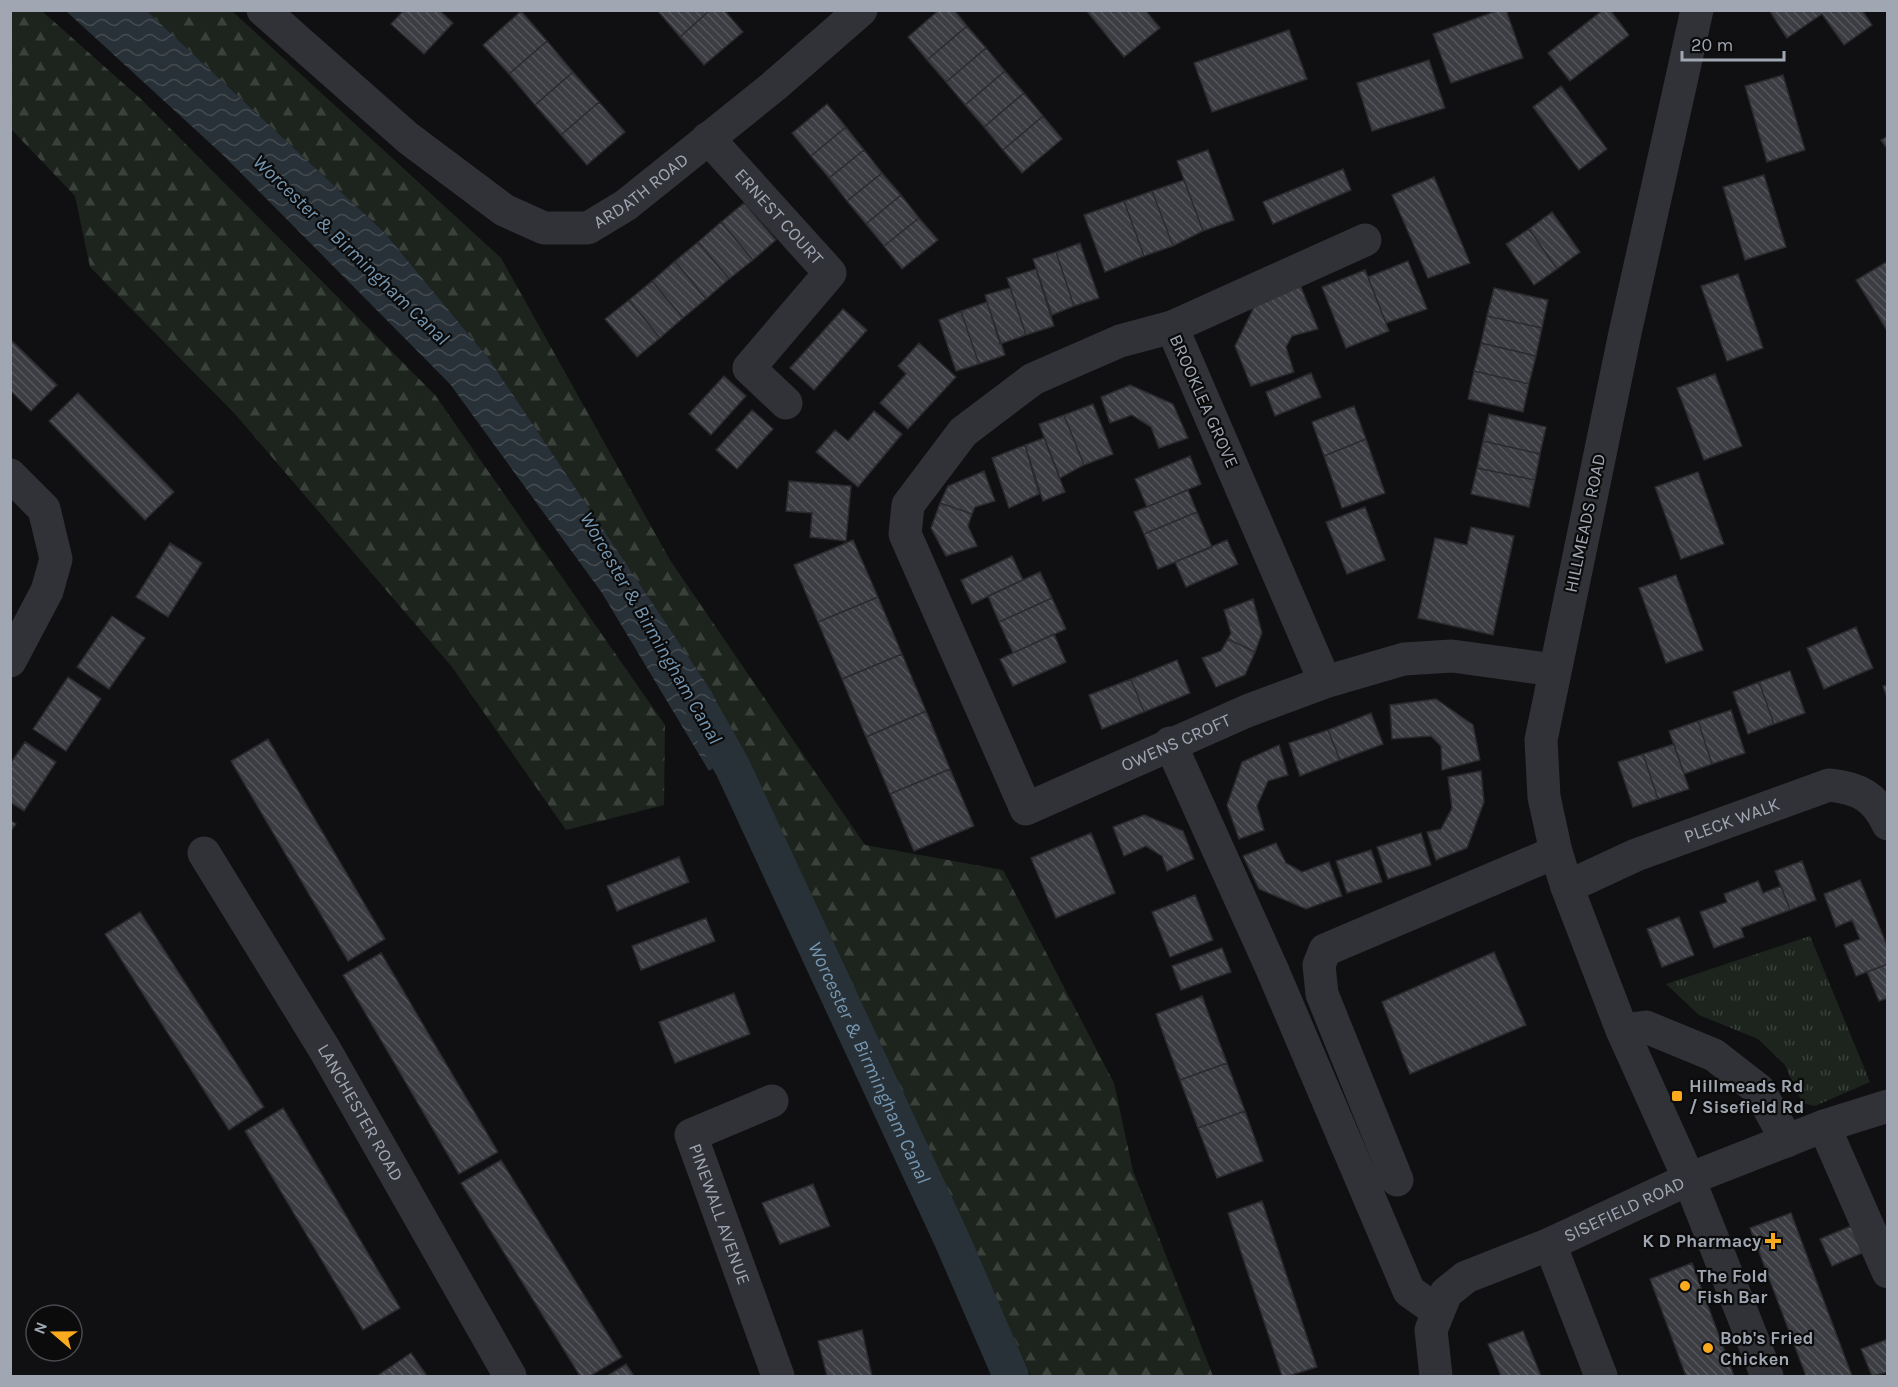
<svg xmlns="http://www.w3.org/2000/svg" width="1898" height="1387" font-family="Karla,sans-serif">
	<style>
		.grass { fill: url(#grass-tufts) }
		.forest { fill: url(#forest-firs) }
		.water { fill: url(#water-waves) }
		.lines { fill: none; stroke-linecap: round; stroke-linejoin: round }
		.canal { stroke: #283137; stroke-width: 36 }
		.building { fill: url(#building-back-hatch); stroke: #2a2a2e; stroke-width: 1.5 }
		.minor { stroke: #313237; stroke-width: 33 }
		.poi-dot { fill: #faaa1f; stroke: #0b0b0c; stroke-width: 2 }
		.labels { text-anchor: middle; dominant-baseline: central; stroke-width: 4.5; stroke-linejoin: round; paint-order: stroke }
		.street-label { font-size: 18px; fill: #a0a7b3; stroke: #0b0b0c }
		.poi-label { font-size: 18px; font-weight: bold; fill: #a0a7b3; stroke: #0b0b0c; text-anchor: start }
		.water-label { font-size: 20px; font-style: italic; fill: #7596b1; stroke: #0b0b0c }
	</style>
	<defs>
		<pattern id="grass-tufts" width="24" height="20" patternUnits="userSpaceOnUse" patternTransform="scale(1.5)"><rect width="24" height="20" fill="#1c241d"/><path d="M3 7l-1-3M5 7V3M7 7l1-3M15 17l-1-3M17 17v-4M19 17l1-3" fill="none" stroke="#3a413b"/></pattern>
		<pattern id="forest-firs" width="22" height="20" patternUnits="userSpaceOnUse" patternTransform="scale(1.5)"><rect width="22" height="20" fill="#1c241d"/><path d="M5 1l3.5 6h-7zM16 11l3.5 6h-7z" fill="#3a413b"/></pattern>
		<pattern id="water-waves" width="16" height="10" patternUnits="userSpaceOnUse" patternTransform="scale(1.5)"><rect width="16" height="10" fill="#283137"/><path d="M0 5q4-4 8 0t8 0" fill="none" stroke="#444c52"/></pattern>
		<pattern id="building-back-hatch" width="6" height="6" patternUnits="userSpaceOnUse" patternTransform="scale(1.5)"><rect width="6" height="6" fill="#3c3d42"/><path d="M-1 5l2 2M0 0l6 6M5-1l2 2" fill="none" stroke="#55565b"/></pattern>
	</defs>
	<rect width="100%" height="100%" fill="#101012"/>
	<path class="grass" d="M1810 936 1870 1082 1815 1106 1802 1103 1785 1065 1758 1039 1699 1015 1666 984Z"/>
	<path class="forest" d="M11 10 42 11 142 100 435 395 665 725 664 805 566 830 452 667 235 414 90 267 75 196 11 129Z
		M147 11H232L501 258 670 560 865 845 1003 870 1114 1083 1133 1171 1213 1376H1031L984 1271 712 692 489 359 384 232Z"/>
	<path class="water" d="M66 11H147L384 232 489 359 712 692 739 750 709 771 602 593 450 384 223 155Z"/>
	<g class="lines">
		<path class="canal" id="s1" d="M704 716 733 768 952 1240 1011 1376"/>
	</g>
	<path class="building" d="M404 10H439L453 23 424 54 391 24Z
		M657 10H710L680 37Z
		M710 10H724L743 32 704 65 680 37Z
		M939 10H954L967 26 927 60 908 37Z
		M1086 10H1145L1160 28 1124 57Z
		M1499 10H1506L1523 58 1451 83 1433 34Z
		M1603 10H1610L1629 35 1570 81 1548 53Z
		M1769 10H1862L1872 25 1844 45 1822 14 1787 38Z
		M521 11 547 41 509 74 483 45Z
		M967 26 986 48 946 82 927 60Z
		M1289 30 1307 79 1212 112 1194 63Z
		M547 41 573 72 535 105 509 74Z
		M986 48 1005 71 965 105 946 82Z
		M1429 60 1445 108 1372 131 1357 83Z
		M1005 71 1024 93 984 127 965 105Z
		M573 72 599 102 561 135 535 105Z
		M1783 75 1805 150 1767 162 1745 86Z
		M1561 86 1607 149 1579 170 1533 107Z
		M1024 93 1043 116 1003 150 984 127Z
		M599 102 625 132 587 165 561 135Z
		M827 104 846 127 811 156 792 133Z
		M1043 116 1062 139 1022 173 1003 150Z
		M846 127 864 150 829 178 811 156Z
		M1888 136V150L1881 140Z
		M864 150 882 173 847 201 829 178Z
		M1208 150 1234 220 1203 231 1177 161Z
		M1343 169 1351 190 1273 224 1263 202Z
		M882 173 901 195 866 224 847 201Z
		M1764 175 1786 247 1745 260 1723 187Z
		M1434 177 1470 263 1428 278 1392 195Z
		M1184 180 1203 231 1173 246 1152 191Z
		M1152 191 1173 246 1144 256 1124 201Z
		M901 195 919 218 884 246 866 224Z
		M1124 201 1144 256 1105 272 1084 215Z
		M744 203 776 240 753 260 721 222Z
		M1552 212 1580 252 1557 269 1529 229Z
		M919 218 938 240 902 269 884 246Z
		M721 222 753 260 729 279 698 242Z
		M1529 229 1557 269 1534 285 1506 244Z
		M698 242 729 279 706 299 675 261Z
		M1080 243 1099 298 1074 306 1056 252Z
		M1056 252 1074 306 1052 315 1033 259Z
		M675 261 706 299 683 318 652 281Z
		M1408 261 1427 309 1386 323 1368 277Z
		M1888 261V332L1856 280Z
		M1036 269 1054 326 1026 335 1007 278Z
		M1365 270 1389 331 1346 348 1322 287Z
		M1738 274 1763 348 1727 361 1701 286Z
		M652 281 683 318 660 338 629 300Z
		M1299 282 1318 329 1292 336 1286 347 1294 372 1251 386 1235 346 1257 301Z
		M1010 288 1026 335 1000 344 985 295Z
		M1494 288 1548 300 1542 328 1487 316Z
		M629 300 660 338 637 357 605 319Z
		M987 302 1005 355 979 364 961 311Z
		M843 309 867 330 814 390 790 368Z
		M961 311 979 364 956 371 939 320Z
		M1487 316 1542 328 1536 356 1481 343Z
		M10 339 57 385 31 411 10 390Z
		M919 343 956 377 908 429 880 403 906 374 898 366Z
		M1481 343 1536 356 1529 384 1474 371Z
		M1474 371 1529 384 1523 412 1468 399Z
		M1311 373 1321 397 1275 416 1266 392Z
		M1715 374 1742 446 1704 460 1677 388Z
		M724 376 746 396 711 435 689 414Z
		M1130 385 1173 404 1188 438 1159 448 1151 427 1132 415 1110 423 1101 397Z
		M78 393 174 492 145 520 49 421Z
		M1093 404 1113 454 1084 465 1064 415Z
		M1354 406 1366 439 1324 456 1312 422Z
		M752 410 773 429 737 469 716 450Z
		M874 411 902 434 858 487 816 452 835 430 848 441Z
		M1489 414 1546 427 1540 454 1483 441Z
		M1064 415 1084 465 1060 478 1039 424Z
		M1044 438 1065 492 1043 501 1025 445Z
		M1366 439 1385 493 1342 508 1324 456Z
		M1483 441 1540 454 1535 480 1477 468Z
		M1025 445 1039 494 1009 508 992 458Z
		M1190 456 1201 484 1147 507 1135 479Z
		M1477 468 1535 480 1529 507 1471 494Z
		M984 471 995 501 975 507 972 514 940 503 948 486Z
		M1698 472 1724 544 1681 559 1655 487Z
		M789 481 851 486 846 541 810 537 812 513 786 511Z
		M1188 490 1197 512 1144 534 1134 512Z
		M940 503 972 514 968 526 977 546 946 556 931 528Z
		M1365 507 1385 560 1347 574 1326 522Z
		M1197 512 1212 547 1158 569 1144 534Z
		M1471 527 1514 536 1493 635 1418 618 1435 538 1467 545Z
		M853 540 878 597 818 622 794 565Z
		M1227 540 1238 564 1186 587 1175 562Z
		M170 543 202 563 168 617 136 597Z
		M1012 556 1023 580 972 604 961 580Z
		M1040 572 1052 598 999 622 988 596Z
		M1676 575 1703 650 1666 663 1639 588Z
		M878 597 902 654 842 679 818 622Z
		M1052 598 1066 629 1013 653 999 622Z
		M1253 599 1262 633 1255 652 1228 639 1231 633 1224 610Z
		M112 616 145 638 109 689 77 667Z
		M1856 627 1873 668 1824 689 1807 648Z
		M1054 634 1066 662 1013 686 1000 659Z
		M1228 639 1255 652 1245 675 1216 687 1202 658 1221 651Z
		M902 654 926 711 866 737 842 679Z
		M1177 660 1190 693 1144 712 1131 679Z
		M1790 671 1805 713 1774 724 1759 682Z
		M68 677 101 699 66 751 33 729Z
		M1131 679 1144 712 1102 729 1089 695Z
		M1759 682 1774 724 1748 734 1733 692Z
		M1888 685V700L1883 686Z
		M1436 699 1473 725 1480 760 1442 770 1441 746 1431 736 1392 739 1390 705Z
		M1731 710 1745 753 1712 764 1698 721Z
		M926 711 950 769 890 794 866 737Z
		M1371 713 1383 744 1340 760 1328 730Z
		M1698 721 1712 764 1684 774 1669 731Z
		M1328 730 1340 760 1300 776 1289 743Z
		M268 739 385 939 348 961 231 761Z
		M25 742 56 762 24 811 10 802V764Z
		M1674 744 1689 789 1658 799 1643 754Z
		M1279 745 1288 775 1268 781 1257 806 1264 830 1239 839 1227 805 1242 762Z
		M1643 754 1658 799 1633 807 1618 762Z
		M950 769 974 826 914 851 890 794Z
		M1481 771 1484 802 1467 848 1436 860 1427 832 1441 829 1452 808 1448 777Z
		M1144 815 1183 831 1194 859 1167 871 1162 856 1146 846 1124 856 1113 827Z
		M10 820 16 824 10 832Z
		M1091 833 1115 893 1056 918 1031 858Z
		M1421 833 1431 865 1388 879 1377 847Z
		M1276 843 1286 863 1302 872 1329 862 1342 896 1306 909 1259 889 1243 856Z
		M1371 850 1382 882 1347 893 1336 861Z
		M679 857 689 882 617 911 607 886Z
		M1802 861 1816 900 1790 910 1775 871Z
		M1860 880 1888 948V964L1856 976 1844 945 1860 939 1852 920 1836 927 1824 894Z
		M1758 881 1763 893 1781 886 1790 910 1741 928 1744 937 1714 948 1700 912 1727 902 1724 894Z
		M1195 895 1213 940 1170 957 1152 912Z
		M140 912 264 1107 229 1130 105 934Z
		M1679 917 1694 955 1662 967 1647 929Z
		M706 918 715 941 641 970 632 946Z
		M1222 948 1231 972 1181 990 1172 966Z
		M1494 952 1526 1025 1410 1074 1382 1002Z
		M381 953 498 1152 459 1174 343 975Z
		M1888 964V998L1879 1001 1867 972Z
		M734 993 750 1034 675 1063 659 1022Z
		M1202 996 1227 1063 1180 1080 1156 1014Z
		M1227 1063 1245 1111 1198 1128 1180 1080Z
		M283 1108 400 1308 363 1330 245 1131Z
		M1245 1111 1263 1161 1217 1178 1198 1128Z
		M501 1160 622 1357 590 1376H580L461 1183Z
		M813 1184 830 1226 780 1244 762 1203Z
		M1262 1201 1317 1367 1288 1376H1282L1228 1213Z
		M1791 1213 1852 1376H1806L1750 1228Z
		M1851 1226 1862 1253 1832 1266 1820 1239Z
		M1692 1263 1734 1376H1686L1650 1279Z
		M862 1330 872 1376H827L818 1341Z
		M1523 1331 1541 1376H1501L1488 1344Z
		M1888 1339V1372L1872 1376 1861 1349Z
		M411 1353 427 1376H377Z
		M626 1364 634 1376H607Z"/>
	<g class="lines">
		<g class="minor">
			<path id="s2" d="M263 10 408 138 504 210 544 228H588L626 205 774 86 861 10"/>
			<path d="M1697 10 1625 333 1541 740 1544 797 1556 852 1567 887 1622 1030 1689 1179 1767 1376"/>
			<path id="s3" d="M708 138 830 273 749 368 786 403"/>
			<path d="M1172 327 1365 240"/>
			<path d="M10 475 44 509 56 559 47 591 10 661"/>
			<path id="s4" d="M1325 682 1172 327 1120 341 1033 379 963 432 908 505 905 534 1026 809 1247 711 1325 682 1404 659 1452 656 1554 670"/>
			<path d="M1170 743 1272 969 1409 1291 1437 1311"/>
			<path id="s5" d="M204 853 325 1050 510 1376"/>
			<path id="s6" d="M1567 887 1636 855 1829 785C1858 788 1875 796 1888 824"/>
			<path d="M1622 1030 1646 1027 1714 1055 1759 1090 1787 1141"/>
			<path id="s7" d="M772 1101 691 1135 778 1376"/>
			<path d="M1824 1126 1888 1272"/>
			<path d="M1397 1180 1322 994 1319 965 1325 950 1556 852"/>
			<path d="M1550 1244 1601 1376"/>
			<path id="s8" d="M1436 1376 1431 1330 1446 1293 1466 1277 1550 1244 1689 1179 1824 1126 1888 1106"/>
		</g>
	</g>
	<g class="poi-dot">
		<rect x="1671" y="1090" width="12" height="12" rx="3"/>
		<path d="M1770 1232h6v6h6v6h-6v6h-6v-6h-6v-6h6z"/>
		<circle cx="1685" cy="1286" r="6"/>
		<circle cx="1708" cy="1348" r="6"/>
	</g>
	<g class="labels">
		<g class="street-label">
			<text stroke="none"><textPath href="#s2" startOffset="466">ARDATH ROAD</textPath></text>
			<text stroke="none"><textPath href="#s3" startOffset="106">ERNEST COURT</textPath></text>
			<text transform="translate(1204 401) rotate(66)">BROOKLEA GROVE</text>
			<text transform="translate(1585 523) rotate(-78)">HILLMEADS ROAD</text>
			<text stroke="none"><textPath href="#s4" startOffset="1208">OWENS CROFT</textPath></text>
			<text stroke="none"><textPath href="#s6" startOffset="178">PLECK WALK</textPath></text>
			<text stroke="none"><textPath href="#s5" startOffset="303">LANCHESTER ROAD</textPath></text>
			<text stroke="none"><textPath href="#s8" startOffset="284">SISEFIELD ROAD</textPath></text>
			<text stroke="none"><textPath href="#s7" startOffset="172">PINEWALL AVENUE</textPath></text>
		</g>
		<g class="poi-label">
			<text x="1689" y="1086">Hillmeads Rd<tspan x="1689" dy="21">/ Sisefield Rd</tspan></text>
			<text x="1761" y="1241" text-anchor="end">K D Pharmacy</text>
			<text x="1697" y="1276">The Fold<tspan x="1697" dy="21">Fish Bar</tspan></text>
			<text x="1720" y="1338">Bob's Fried<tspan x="1720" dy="21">Chicken</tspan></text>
		</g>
		<g class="water-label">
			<text transform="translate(351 250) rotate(44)">Worcester &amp; Birmingham Canal</text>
			<text transform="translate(651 628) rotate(60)">Worcester &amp; Birmingham Canal</text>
			<text stroke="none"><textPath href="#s1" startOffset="384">Worcester &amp; Birmingham Canal</textPath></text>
		</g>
	</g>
	<rect width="1898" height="1387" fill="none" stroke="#a0a7b3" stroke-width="24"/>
	<g transform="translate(54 1333) rotate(290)"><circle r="28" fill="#0b0b0c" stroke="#47494f" stroke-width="1.5"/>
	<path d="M0-4.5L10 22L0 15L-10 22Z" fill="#faaa1f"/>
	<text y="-9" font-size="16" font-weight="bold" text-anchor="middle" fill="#a0a7b3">N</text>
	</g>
	<path d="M1682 51v9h102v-9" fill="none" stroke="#a0a7b3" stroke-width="3"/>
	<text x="1691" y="51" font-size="18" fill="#a0a7b3" stroke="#0b0b0c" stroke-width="4.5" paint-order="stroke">20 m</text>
</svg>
